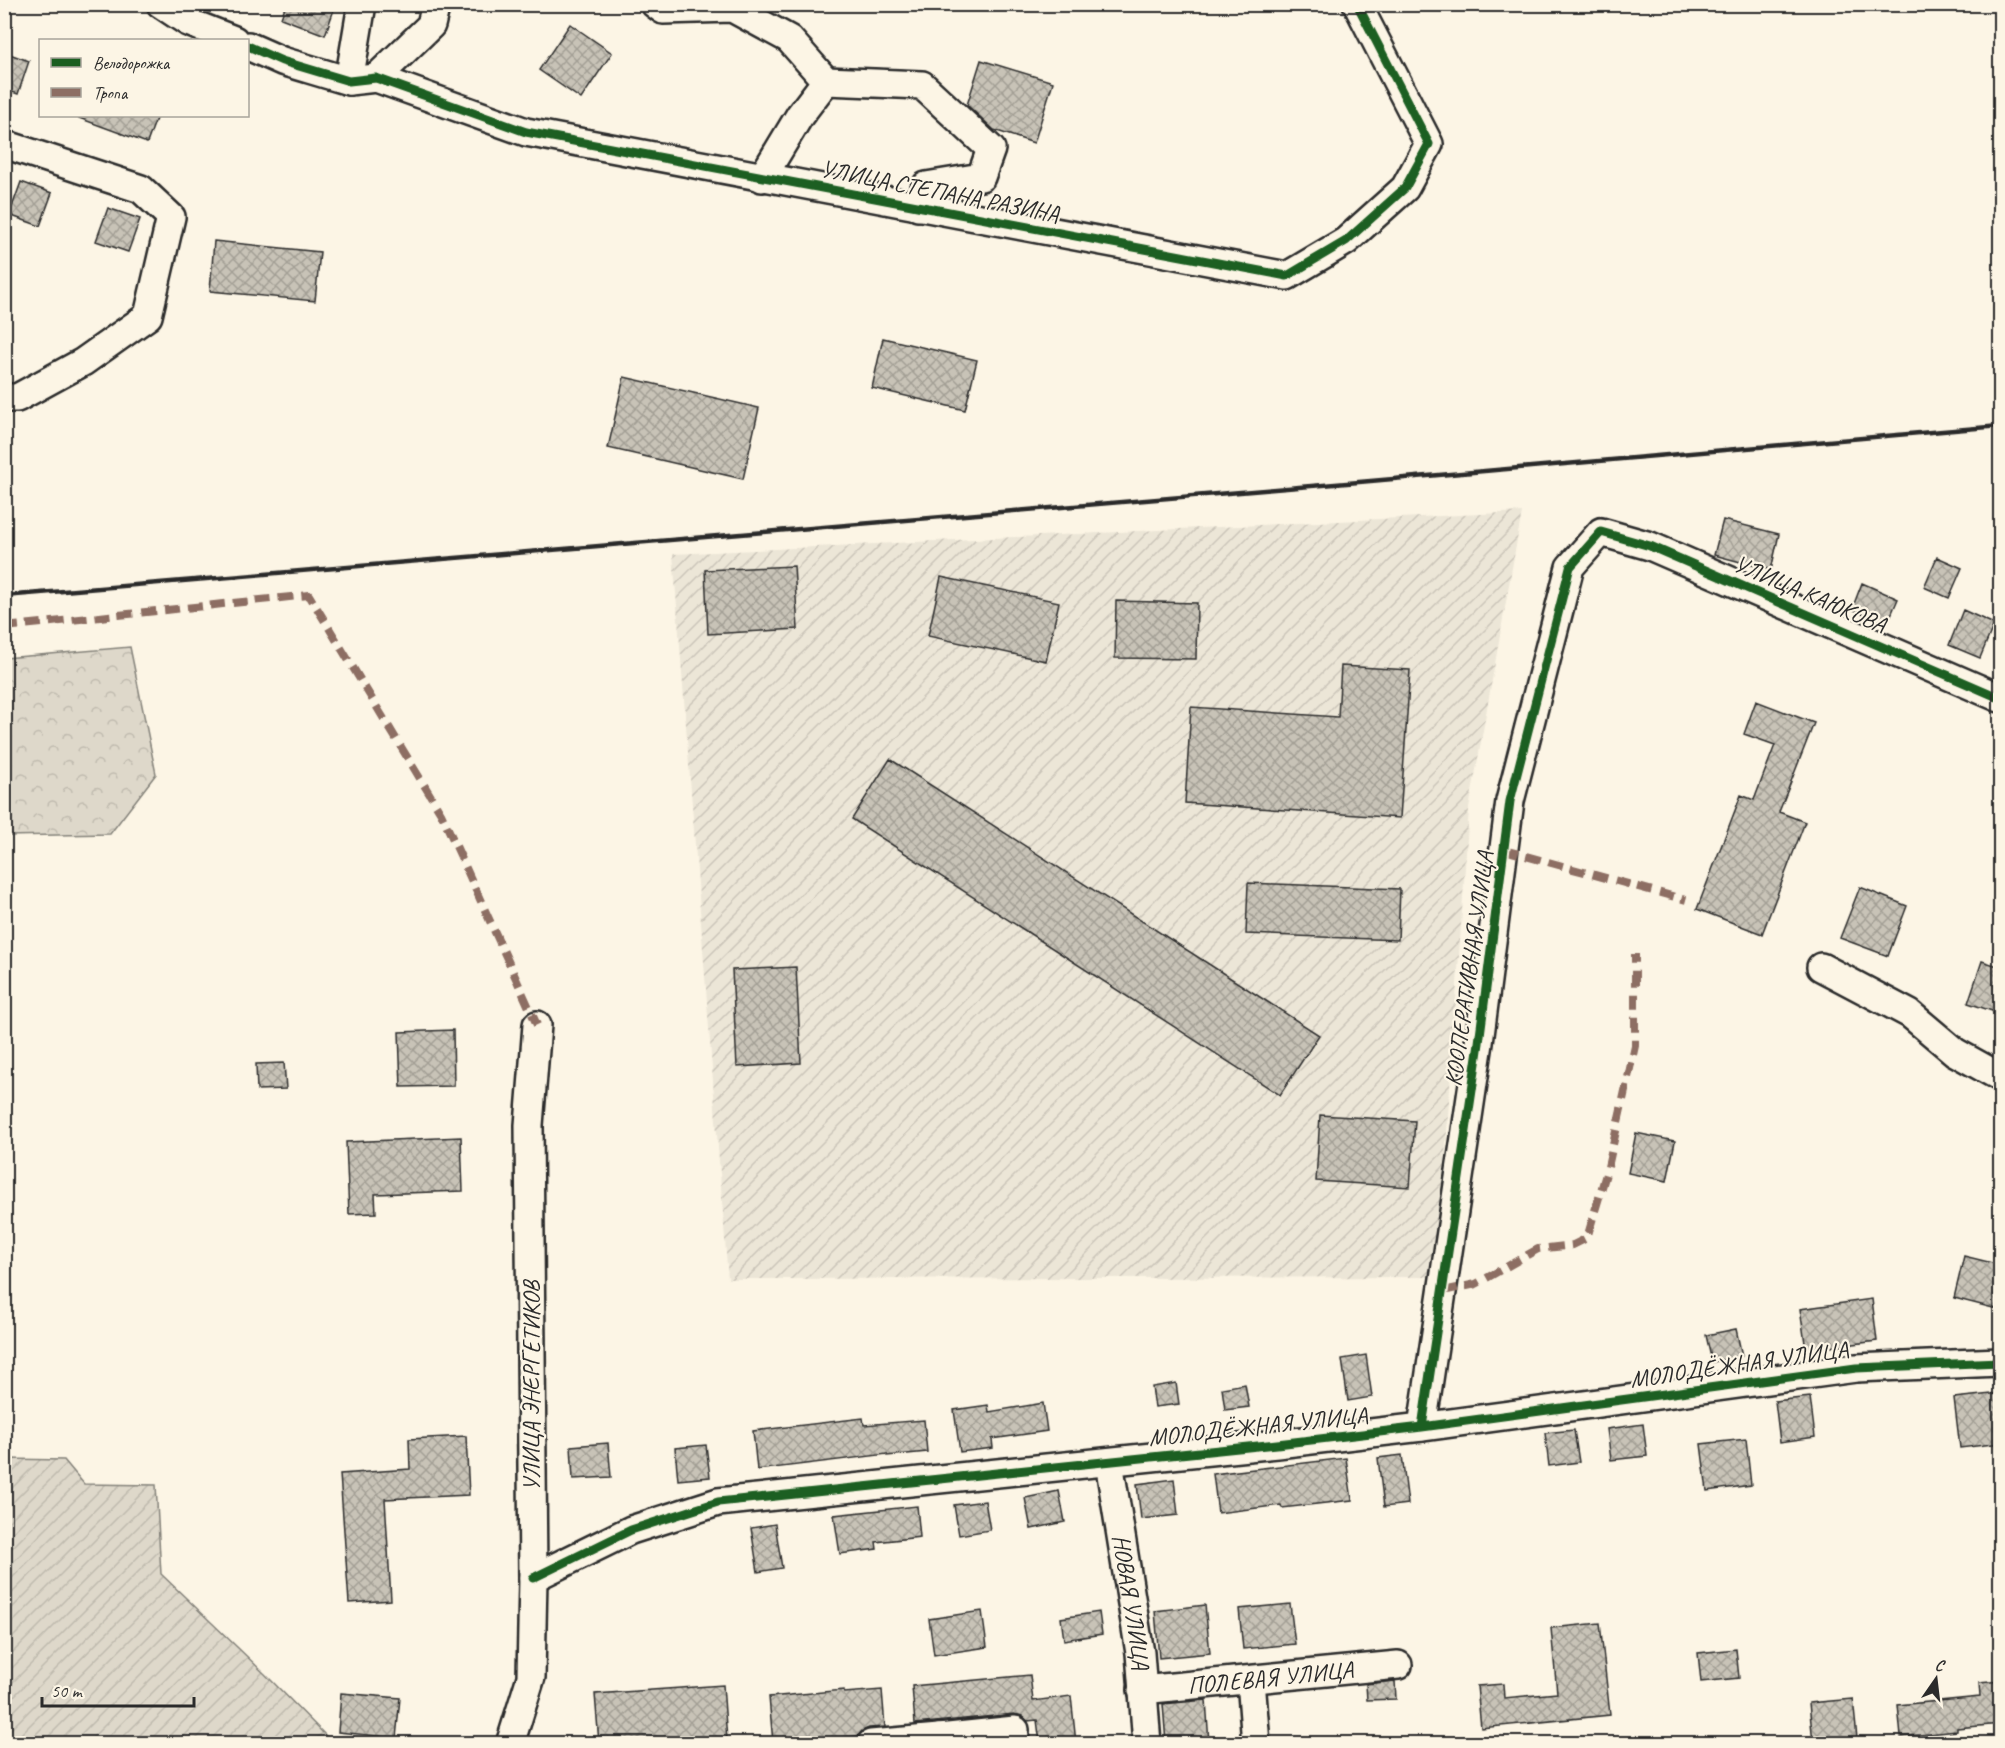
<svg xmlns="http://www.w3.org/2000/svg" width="2005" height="1748" font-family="Caveat,sans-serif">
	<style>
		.industrial { fill: url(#industrial-furrows) }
		.forest { fill: url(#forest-crowns); stroke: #84827a; stroke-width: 1.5 }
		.garden { fill: url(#garden-furrows); stroke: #84827a; stroke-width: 1.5 }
		.building { fill: url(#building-cross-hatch); stroke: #2b2b2b; stroke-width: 1.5 }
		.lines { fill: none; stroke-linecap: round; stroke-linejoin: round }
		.minor-casing { stroke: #2b2b2b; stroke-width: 32 }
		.minor { stroke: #fcf5e5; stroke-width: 27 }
		.rail { stroke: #2b2b2b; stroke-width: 4.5 }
		.quiet { stroke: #8d6e63; stroke-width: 8; stroke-dasharray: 15 8; stroke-linecap: butt }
		.cycleway-casing { stroke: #fcf5e5; stroke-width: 13 }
		.cycleway { stroke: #1b5e20; stroke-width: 9 }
		.labels { text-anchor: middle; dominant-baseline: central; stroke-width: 4.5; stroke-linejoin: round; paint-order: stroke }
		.street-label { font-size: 24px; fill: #2b2b2b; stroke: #fcf5e5 }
	</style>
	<defs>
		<pattern id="industrial-furrows" width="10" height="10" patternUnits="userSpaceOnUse" patternTransform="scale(1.5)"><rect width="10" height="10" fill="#ece6d7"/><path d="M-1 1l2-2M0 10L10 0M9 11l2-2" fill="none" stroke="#cbc5b9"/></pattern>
		<pattern id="forest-crowns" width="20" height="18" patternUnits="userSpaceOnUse" patternTransform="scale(1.5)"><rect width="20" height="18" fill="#ded8ca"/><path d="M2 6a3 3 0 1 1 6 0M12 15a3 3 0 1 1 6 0" fill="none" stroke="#bfbaae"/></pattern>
		<pattern id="garden-furrows" width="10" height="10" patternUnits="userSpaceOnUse" patternTransform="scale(1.5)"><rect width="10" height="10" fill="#ded8ca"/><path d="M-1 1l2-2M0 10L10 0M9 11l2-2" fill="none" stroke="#bfbaae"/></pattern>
		<pattern id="building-cross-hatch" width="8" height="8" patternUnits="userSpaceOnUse" patternTransform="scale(1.5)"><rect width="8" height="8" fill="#c8c3b7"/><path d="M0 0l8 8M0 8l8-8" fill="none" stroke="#a39f95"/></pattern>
	</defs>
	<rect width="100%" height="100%" fill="#fcf5e5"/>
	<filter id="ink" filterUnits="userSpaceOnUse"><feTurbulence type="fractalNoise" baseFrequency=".0167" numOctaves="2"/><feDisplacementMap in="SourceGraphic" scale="12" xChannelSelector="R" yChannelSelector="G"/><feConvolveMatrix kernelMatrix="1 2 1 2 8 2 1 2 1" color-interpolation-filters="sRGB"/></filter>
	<g filter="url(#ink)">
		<path class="industrial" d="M1522 512 1469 809 1437 1277 728 1279 673 554Z"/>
		<path class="forest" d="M130 647 156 774 110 834 5 836V658Z"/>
		<path class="garden" d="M5 1459 64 1460 84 1484 156 1485 161 1574 265 1674 333 1743H5Z"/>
		<path class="building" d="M286 4H336L325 35 281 18Z
			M570 24 612 53 581 99 539 70Z
			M4 52 29 61 18 94 4 89Z
			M981 60 1053 82 1034 143 994 130 967 105Z
			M79 116H157L147 143 79 118Z
			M21 182 52 193 40 226 9 215Z
			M108 208 140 219 128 252 96 241Z
			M214 241 320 252 315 301 210 291Z
			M883 338 977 360 965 410 872 388Z
			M624 377 759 408 743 479 608 448Z
			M1723 520 1779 534 1771 570 1714 555Z
			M1937 557 1962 568 1949 598 1924 587Z
			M794 566 798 629 708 634 705 570Z
			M941 577 1059 602 1046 661 928 636Z
			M1862 583 1898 599 1887 624 1852 609Z
			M1116 601 1197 603 1196 659 1115 658Z
			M1963 610 1994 624 1980 658 1949 645Z
			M1341 666 1410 670 1400 818 1185 803 1191 707 1338 717Z
			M1756 701 1814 723 1779 812 1805 822 1762 934 1697 909 1741 795 1754 800 1775 745 1744 734Z
			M890 759 1319 1035 1280 1095 852 819Z
			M1248 883 1400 889 1398 940 1246 934Z
			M1860 887 1907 906 1888 956 1840 938Z
			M1982 961 2001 967V1014L1968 1003Z
			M796 967 801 1063 737 1067 732 970Z
			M453 1030 454 1086 401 1087 399 1032Z
			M284 1063 286 1089 257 1090 256 1064Z
			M1320 1115 1415 1121 1410 1187 1316 1181Z
			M1636 1133 1675 1141 1667 1181 1628 1173Z
			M461 1137 463 1191 375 1194 376 1213 349 1214 346 1142Z
			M1964 1256 2001 1265V1310L1954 1298Z
			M1872 1299 1877 1341 1806 1350 1800 1309Z
			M1736 1329 1742 1356 1712 1362 1706 1335Z
			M1366 1355 1372 1397 1348 1401 1342 1359Z
			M1176 1383 1179 1404 1155 1407 1152 1387Z
			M1245 1384 1249 1407 1225 1410 1222 1388Z
			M2001 1393V1443L1960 1448 1954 1398Z
			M1810 1397 1815 1437 1780 1442 1775 1401Z
			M1043 1403 1047 1431 992 1439 993 1448 960 1452 954 1410 988 1405 989 1412Z
			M863 1418 864 1425 924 1420 927 1452 887 1456V1454L757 1470 753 1431Z
			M1643 1424 1647 1456 1611 1460 1607 1429Z
			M1574 1430 1579 1462 1549 1466 1545 1433Z
			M466 1436 469 1495 385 1499 391 1600 349 1603 340 1474 410 1469 409 1439Z
			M1746 1439 1751 1485 1707 1491 1701 1444Z
			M608 1443 611 1477 573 1479 571 1446Z
			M706 1445 710 1477 678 1480 675 1448Z
			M1402 1455 1408 1504 1384 1507 1378 1458Z
			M1346 1458 1352 1500 1282 1508 1281 1505 1218 1513 1213 1474Z
			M1174 1479 1178 1515 1141 1519 1137 1484Z
			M1059 1491 1065 1522 1031 1529 1025 1498Z
			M985 1501 990 1530 959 1535 954 1505Z
			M917 1506 920 1537 876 1542 877 1549 840 1554 834 1515Z
			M775 1524 782 1568 758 1572 751 1528Z
			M1290 1604 1295 1644 1243 1649 1239 1609Z
			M1205 1605 1210 1653 1159 1658 1155 1611Z
			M982 1611 987 1647 934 1655 929 1619Z
			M1099 1612 1102 1634 1064 1640 1061 1618Z
			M1600 1623 1610 1715 1481 1728 1477 1686 1503 1684 1504 1698 1557 1693 1551 1628Z
			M1736 1649 1739 1678 1701 1682 1698 1653Z
			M1030 1675 1033 1701 1071 1696 1076 1743H1040L1037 1720 1027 1721 1022 1716 1014 1714 915 1724 912 1686Z
			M1395 1681 1396 1699 1367 1700 1366 1684Z
			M2001 1681V1724L1957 1728V1731L1901 1737 1898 1705 1980 1697 1979 1683Z
			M723 1685 727 1740 677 1743H599L595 1694Z
			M844 1690V1693L882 1690 885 1727 869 1728 862 1731 858 1736 773 1743 769 1697Z
			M341 1693 400 1698 396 1738 338 1732Z
			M1853 1699 1857 1738 1813 1742 1809 1703Z
			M1206 1700 1209 1743H1166L1163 1704Z"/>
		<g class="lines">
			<defs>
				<g id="minor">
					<path d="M161 4 188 22 234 40"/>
					<path d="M655 4 663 10 732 8 789 39 826 81 800 115 762 178"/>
					<path d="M248 46 282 61 349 81 376 78 526 132 1287 276 1346 241 1405 188 1429 144 1357 4"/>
					<path d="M376 78 431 25 436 4"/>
					<path d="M349 81 362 4"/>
					<path d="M826 81 922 85 991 149 981 177 926 186 918 207"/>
					<path d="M4 144 141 189 171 217 148 316 83 362 17 398H4"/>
					<path d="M1821 967 1910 1014 1955 1052 2000 1077"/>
					<path d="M1422 1427 1479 1043 1510 801 1570 567 1601 532 1650 546 2000 698"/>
					<path id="s1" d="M1109 1462 1140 1653 1147 1744"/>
					<path d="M533 1578 631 1530 718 1502 1277 1444 1422 1427 1856 1368 2000 1362"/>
					<path d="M1251 1680 1256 1744"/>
					<path id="s2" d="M1142 1690 1398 1665"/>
					<path d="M510 1744 531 1677 533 1578 529 1125 537 1025"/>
					<path d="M871 1744 939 1738"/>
					<path d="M939 1744V1738L1015 1730 1014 1744"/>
				</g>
			</defs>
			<use href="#minor" class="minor-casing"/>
			<use href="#minor" class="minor"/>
			<path class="rail" d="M4 596 1359 482 2000 426"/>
			<path class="quiet" d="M4 627 309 595 441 813 537 1025
				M1504 850 1686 900
				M1443 1291 1476 1284 1538 1249 1573 1245 1587 1238 1608 1167 1635 1046V954"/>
			<defs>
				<path id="cycleway" d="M248 46 282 61 349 81 376 78 526 132 1287 276 1346 241 1405 188 1429 144 1357 4
					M1422 1427 1479 1043 1510 801 1570 567 1601 532 1650 546 2000 698
					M533 1578 631 1530 718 1502 1277 1444 1422 1427 1856 1368 2000 1362"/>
			</defs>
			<use href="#cycleway" class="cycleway-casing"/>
			<use href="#cycleway" class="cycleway"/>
		</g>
	</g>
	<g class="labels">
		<g class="street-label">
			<text transform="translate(940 191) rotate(11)">УЛИЦА СТЕПАНА РАЗИНА</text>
			<text transform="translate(1810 594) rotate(23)">УЛИЦА КАЮКОВА</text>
			<text transform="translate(1469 969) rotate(-82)">КООПЕРАТИВНАЯ УЛИЦА</text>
			<text transform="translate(1739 1364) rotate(-8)">МОЛОДЁЖНАЯ УЛИЦА</text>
			<text transform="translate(531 1386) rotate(-90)">УЛИЦА ЭНЕРГЕТИКОВ</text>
			<text transform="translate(1258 1426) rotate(-6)">МОЛОДЁЖНАЯ УЛИЦА</text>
			<text stroke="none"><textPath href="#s1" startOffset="142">НОВАЯ УЛИЦА</textPath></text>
			<text stroke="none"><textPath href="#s2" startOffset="129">ПОЛЕВАЯ УЛИЦА</textPath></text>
		</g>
	</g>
	<rect width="2005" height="1748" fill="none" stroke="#fcf5e5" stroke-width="24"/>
	<rect x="12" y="12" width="1981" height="1724" fill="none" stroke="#2b2b2b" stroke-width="2" filter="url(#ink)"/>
	<rect x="39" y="39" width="210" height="78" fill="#fcf5e5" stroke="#a8a49b" stroke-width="1.5"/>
	<rect x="51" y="58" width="30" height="9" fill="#1b5e20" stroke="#a8a49b" stroke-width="1.5"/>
	<text x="93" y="69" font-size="18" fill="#2b2b2b">Велодорожка</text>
	<rect x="51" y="88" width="30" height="9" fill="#8d6e63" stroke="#a8a49b" stroke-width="1.5"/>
	<text x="93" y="99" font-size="18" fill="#2b2b2b">Тропа</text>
	<g transform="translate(1936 1679) rotate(14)" stroke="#fcf5e5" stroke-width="4.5" paint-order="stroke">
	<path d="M0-4.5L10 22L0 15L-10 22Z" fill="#2b2b2b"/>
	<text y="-9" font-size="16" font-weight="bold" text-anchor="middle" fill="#2b2b2b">С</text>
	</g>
	<path d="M42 1697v9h152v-9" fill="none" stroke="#2b2b2b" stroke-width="3"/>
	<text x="51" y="1697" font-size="18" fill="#2b2b2b" stroke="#fcf5e5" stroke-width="4.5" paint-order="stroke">50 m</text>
</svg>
